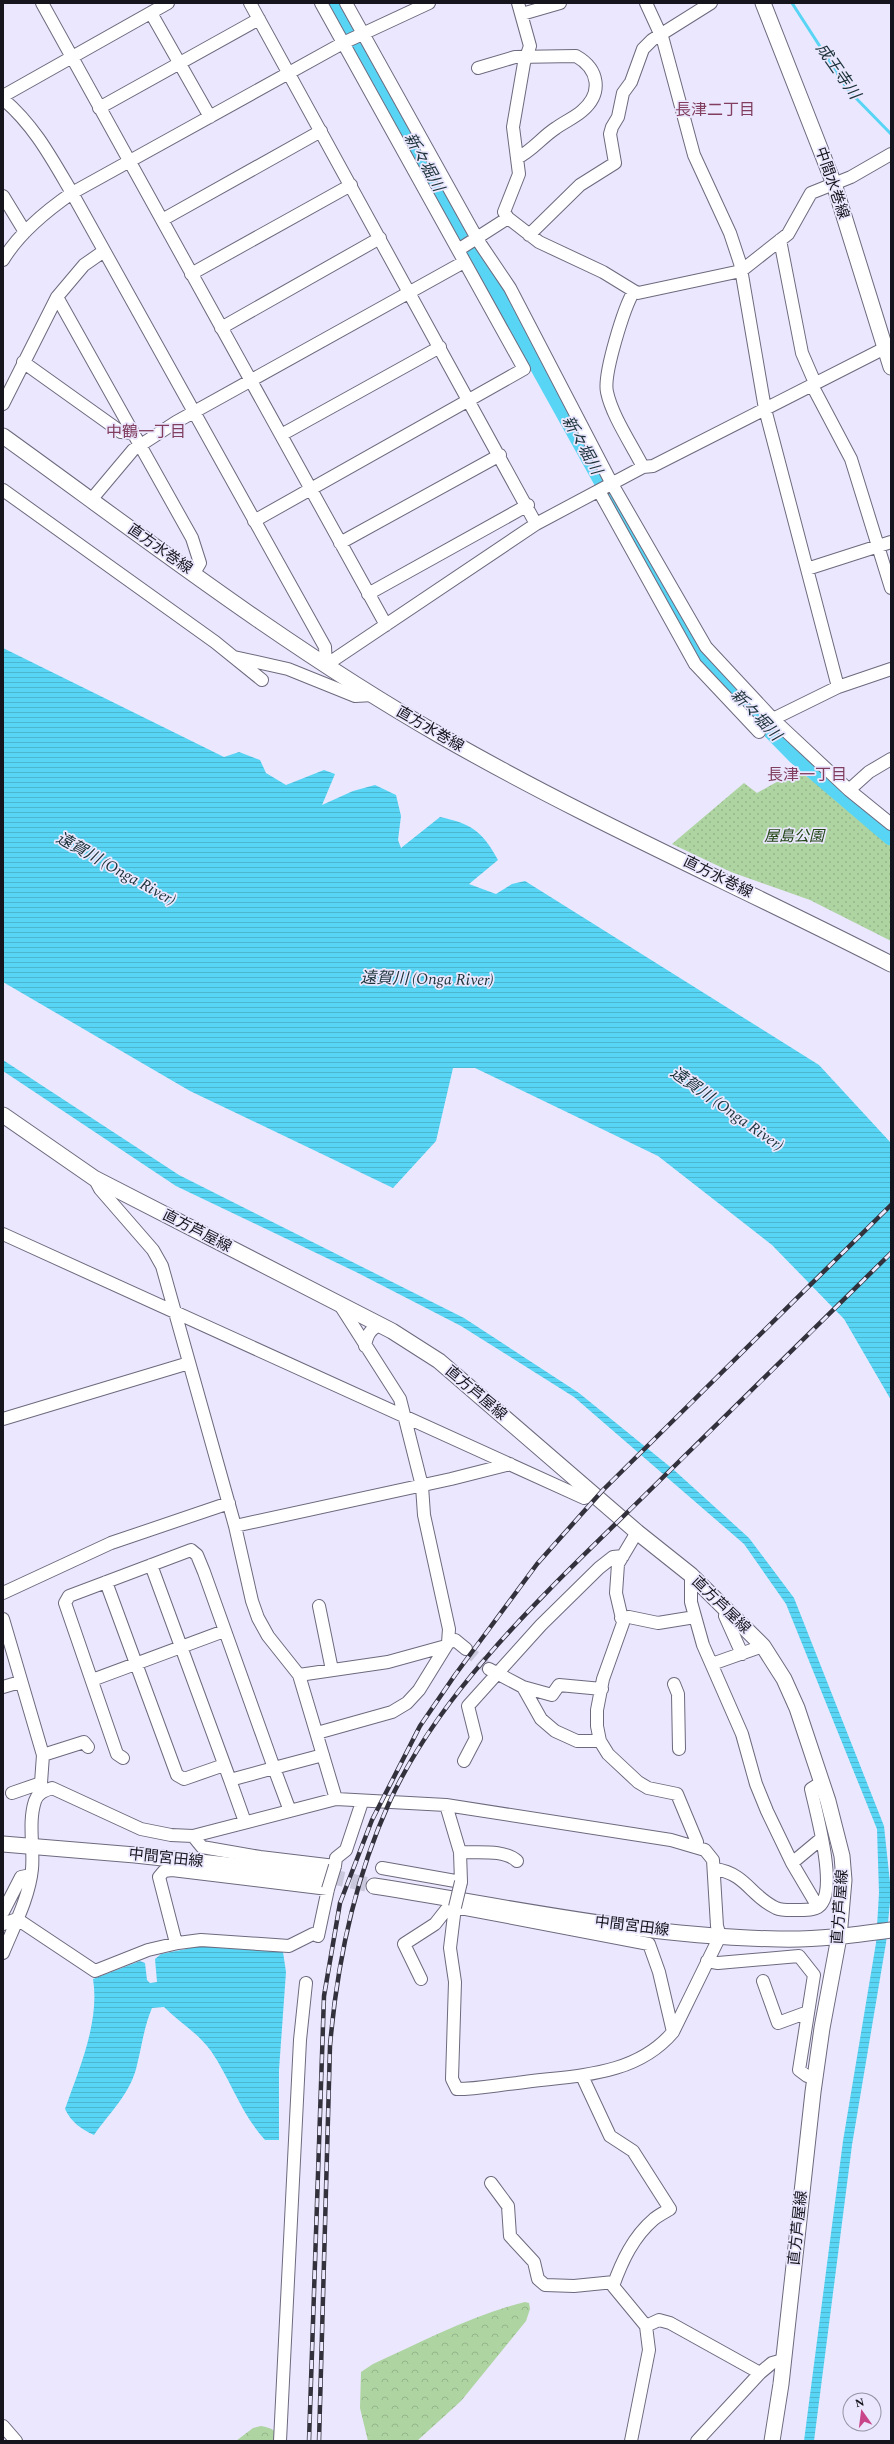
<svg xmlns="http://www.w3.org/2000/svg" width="894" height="2444" font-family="Spectral,'Noto Sans JP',serif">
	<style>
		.forest { fill: url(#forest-crowns) }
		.park { fill: url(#park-dots) }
		.water { fill: url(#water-rules) }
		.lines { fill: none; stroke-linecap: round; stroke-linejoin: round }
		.stream { stroke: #58d5f4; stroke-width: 3 }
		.river { stroke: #58d5f4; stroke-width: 17 }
		.minor-tunnel { stroke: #cac8dc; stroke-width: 12; stroke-dasharray: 12 6; stroke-linecap: butt }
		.major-tunnel { stroke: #cac8dc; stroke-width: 15; stroke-dasharray: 15 8; stroke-linecap: butt }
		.minor-casing { stroke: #6d6a7e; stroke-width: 14 }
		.major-casing { stroke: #6d6a7e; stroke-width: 17 }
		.minor { stroke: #fff; stroke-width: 12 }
		.major { stroke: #fff; stroke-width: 15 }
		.rail-casing { stroke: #33323c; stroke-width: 4.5 }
		.rail { stroke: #eae7fe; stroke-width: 3; stroke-dasharray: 9; stroke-linecap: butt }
		.minor-bridge-casing { stroke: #6d6a7e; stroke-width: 14; stroke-linecap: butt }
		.minor-bridge { stroke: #fff; stroke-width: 12 }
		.labels { text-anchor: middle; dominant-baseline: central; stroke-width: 3.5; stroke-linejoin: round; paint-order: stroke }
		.street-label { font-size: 15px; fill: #16151d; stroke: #eae7fe }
		.park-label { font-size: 15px; font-style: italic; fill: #214513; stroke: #eae7fe }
		.water-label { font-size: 16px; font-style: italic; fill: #1c3238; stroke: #eae7fe }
		.neighbourhood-label { font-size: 16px; fill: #813e5e; stroke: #eae7fe }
	</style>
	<defs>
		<pattern id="forest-crowns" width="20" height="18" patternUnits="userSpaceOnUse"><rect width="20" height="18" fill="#aed4a1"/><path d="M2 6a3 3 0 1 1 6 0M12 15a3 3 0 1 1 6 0" fill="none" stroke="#95b58a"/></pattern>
		<pattern id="park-dots" width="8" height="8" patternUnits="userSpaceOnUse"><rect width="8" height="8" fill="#aed4a1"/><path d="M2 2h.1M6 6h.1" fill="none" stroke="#95b58a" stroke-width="1.8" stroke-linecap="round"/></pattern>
		<pattern id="water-rules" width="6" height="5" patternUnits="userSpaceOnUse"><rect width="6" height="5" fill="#58d5f4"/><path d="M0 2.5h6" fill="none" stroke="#4cb6d1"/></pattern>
	</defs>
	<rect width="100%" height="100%" fill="#eae7fe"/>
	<path class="forest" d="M525 2302 529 2303 530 2309 526 2321 461 2401 417 2441H368L360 2408 361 2372 373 2364C422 2342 472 2315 525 2302Z
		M261 2426C272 2428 277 2430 280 2441H236L253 2428Z"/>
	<path class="park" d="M798 770 891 840V941L810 900 731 872 672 844 744 783 757 793Z"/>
	<path class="water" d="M3 648 224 757 239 752 260 760 266 773 286 785 324 770 335 774 322 805 353 791 375 785 396 795 401 816 398 840 401 848 440 817C472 824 482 831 498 860L469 884 496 894 512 884 525 881 819 1065 891 1143V1400L844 1319 772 1245 658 1156 475 1068H453L436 1141 393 1188 190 1091 3 982Z
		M3 1060 179 1175 464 1318 579 1393 674 1470 749 1538 794 1598 884 1826 891 1892 886 1943 852 2145 814 2441H804L843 2141 876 1943 879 1893 877 1829 786 1604 744 1544 574 1397 461 1326 356 1272 176 1186 3 1071Z
		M214 1944 218 1947 283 1952 286 1972 279 2070V2140H265C241 2114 231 2080 211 2051 198 2033 179 2022 164 2007L152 2008C144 2027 142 2045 137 2065 131 2093 110 2112 94 2135 81 2129 71 2122 65 2109 79 2069 100 2022 93 1979L140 1961 145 1963 147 1980 150 1983 157 1982 155 1959 161 1954 186 1949 189 1946Z"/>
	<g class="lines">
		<path class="stream" d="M792 3 848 90 891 134"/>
		<path class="river" d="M336 3 701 659 796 756 891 837"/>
		<path class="minor-tunnel" d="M466 1649 489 1669"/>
		<path class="major-tunnel" d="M329 1876 374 1886"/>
		<defs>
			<path id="minor" d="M42 3 386 625
				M250 3 536 524
				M346 3 479 242 510 288 612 484 706 647 773 719 849 790 891 824
				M518 3 530 46 524 63 513 127 519 174 504 212 508 218 539 242 603 272 634 291 638 293 741 271 788 234 811 193 851 177 891 154
				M646 3 663 40 694 155 730 233 740 263 765 409 838 687
				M151 13 210 117
				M522 14 560 3
				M478 68 515 57 576 56C599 69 603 93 582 111 574 118 564 122 556 128 542 137 532 151 517 158
				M3 96 168 3
				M3 99C34 125 52 159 72 193L325 647 326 665
				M99 108 259 19
				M3 196 25 232
				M162 220 321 131
				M529 235 580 185 615 163 610 134 612 127 618 117 623 93 631 82 643 49 652 40 711 3
				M780 240 802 353 815 383 814 389 851 459 891 588
				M458 250 508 218
				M3 260C19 233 46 211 72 193L343 43 429 3
				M191 274 351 185
				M634 291C624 307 603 375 607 392 612 416 632 445 643 467
				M57 297 192 538 200 563 194 573
				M221 328 380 238
				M23 362 121 432 134 433
				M3 404 57 297 84 265 104 251
				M281 435 440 347
				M3 490 215 642 262 680
				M599 491 695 664 759 732
				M91 500 133 450 176 422 464 262
				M254 521 524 369 321 3
				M340 543 500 455
				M807 569 891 542
				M368 594 528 505
				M234 657 288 669 355 696 373 695
				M326 665 536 524 643 467 653 466 885 348
				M773 719 838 687 891 669
				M849 790 869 772 891 759
				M94 1178 100 1189 153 1250 162 1266 235 1526 252 1601 258 1618 268 1636 299 1675 336 1799
				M3 1234 584 1498 594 1495
				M365 1346C367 1335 370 1329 380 1325
				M3 1419 189 1363
				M235 1526 451 1479 510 1464
				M637 1532 618 1564 616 1593 623 1623 603 1679 597 1710V1726L600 1741 608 1754 638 1782 648 1788 677 1794 697 1842 696 1846
				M691 1575V1602L703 1645 742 1734 756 1784 767 1811 792 1863 818 1907
				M106 1582 177 1775 184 1779 224 1765
				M3 1593 111 1543 229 1503
				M319 1606 332 1670
				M725 1616 742 1654
				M621 1618 629 1617 658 1623 695 1617
				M3 1619 43 1755 41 1783 43 1791
				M448 1643 455 1640 466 1649
				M712 1664 763 1646
				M489 1669 523 1687 541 1719 555 1731 577 1741H600
				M299 1675 388 1662 446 1646
				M92 1680 224 1631
				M674 1684 678 1694 679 1749
				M3 1687 20 1682
				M523 1687 552 1695 559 1685 602 1689
				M317 1733 392 1712 407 1703 419 1690 448 1643 449 1629 424 1515 422 1486 400 1399 340 1305
				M43 1755 84 1742 88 1747
				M123 1758 117 1754 65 1603 69 1596 191 1550 197 1555 204 1572 274 1768 230 1780 151 1565
				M464 1761 476 1738 468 1706 541 1625 599 1568 613 1557 623 1556
				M230 1780 245 1822
				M12 1793 41 1783
				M290 1811 274 1768 323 1755
				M193 1836 202 1847 260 1857 335 1866 336 1858 346 1850 362 1802
				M460 1852C478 1853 504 1849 517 1861
				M792 1863 822 1838
				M382 1868 461 1882 460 1852 446 1805
				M715 1869C747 1874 750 1896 776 1908 783 1911 792 1910 800 1910 807 1910 818 1910 822 1903 836 1883 816 1812 811 1789L822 1782
				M3 1912 21 1877 31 1875
				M17 1919 95 1971 148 1950 178 1943 201 1940 289 1946 313 1934 318 1936 328 1889 172 1870 164 1871 159 1877 176 1943
				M3 1924 17 1919
				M3 1953C14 1926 29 1898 32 1869 34 1847 28 1822 35 1801 38 1793 44 1791 52 1788L141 1829 171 1835 193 1836 336 1799 446 1805 671 1840 705 1850 713 1860 717 1926 720 1936 673 2032C634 2078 572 2075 517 2083 497 2085 477 2089 457 2089L452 2079 455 1982 450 1948 455 1907
				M707 1961 718 1963 799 1956 814 1975 799 2070 807 2076 815 2078
				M421 1979 404 1944 435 1924 446 1910 455 1907 649 1944 659 1972 673 2032
				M763 1981 778 2023 808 2012
				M582 2076 610 2136 633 2151 670 2209C665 2212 659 2215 654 2219 633 2237 622 2261 613 2286L646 2326 649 2350 631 2441
				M491 2183 508 2206 510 2236 534 2262 538 2279 545 2285 574 2286 614 2282
				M646 2326 659 2320 670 2323 760 2373
				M3 2426 16 2441
				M280 2441 300 2040 306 1983
				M697 2441 760 2373 772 2363 783 2360"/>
			<path id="major" d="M763 3 834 184 891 367
				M3 436C146 539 287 648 441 736 587 820 741 887 891 964
				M3 1115 94 1178 392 1331 439 1361 637 1532 691 1575 763 1646 784 1679 797 1708 828 1801 842 1856 844 1880 839 1937 822 2028 813 2092 781 2384 772 2441
				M3 1844 135 1855 329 1876
				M374 1886C508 1907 644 1937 779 1939 817 1940 854 1935 891 1930"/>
		</defs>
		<use href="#minor" class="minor-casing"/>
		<use href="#major" class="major-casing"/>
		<use href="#minor" class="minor"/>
		<use href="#major" class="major"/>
		<defs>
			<path id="rail" d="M309 2441 324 1996 340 1903 372 1820 420 1726 455 1675 537 1564 603 1490 891 1205
				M319 2441 330 2046C337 1962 354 1881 389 1803 442 1686 554 1585 644 1496 727 1415 809 1334 891 1253"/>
		</defs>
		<use href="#rail" class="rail-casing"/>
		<use href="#rail" class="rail"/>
		<defs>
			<path id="minor-bridge" d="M328 1889 335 1866
				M455 1907 461 1882"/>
		</defs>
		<use href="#minor-bridge" class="minor-bridge-casing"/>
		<use href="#minor-bridge" class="minor-bridge"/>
	</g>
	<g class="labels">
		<g class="street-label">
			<text transform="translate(832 183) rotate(71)">中間水巻線</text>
			<text transform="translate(160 549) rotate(35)">直方水巻線</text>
			<text transform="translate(430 729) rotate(30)">直方水巻線</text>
			<text transform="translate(718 877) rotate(26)">直方水巻線</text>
			<text transform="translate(197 1231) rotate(27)">直方芦屋線</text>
			<text transform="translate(476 1393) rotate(40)">直方芦屋線</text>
			<text transform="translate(721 1605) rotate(44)">直方芦屋線</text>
			<text transform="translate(166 1858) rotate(6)">中間宮田線</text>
			<text transform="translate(840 1907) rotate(-86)">直方芦屋線</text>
			<text transform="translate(632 1926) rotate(7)">中間宮田線</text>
			<text transform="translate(798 2228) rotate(-84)">直方芦屋線</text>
		</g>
		<g class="park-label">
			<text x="794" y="836">屋島公園</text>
		</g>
		<g class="water-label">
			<text transform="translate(838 71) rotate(55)">成王寺川</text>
			<text transform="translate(424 162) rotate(61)">新々堀川</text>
			<text transform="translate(582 445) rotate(61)">新々堀川</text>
			<text transform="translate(756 715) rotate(46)">新々堀川</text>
			<text transform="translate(116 869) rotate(29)">遠賀川 (Onga River)</text>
			<text transform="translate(427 979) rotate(1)">遠賀川 (Onga River)</text>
			<text transform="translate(727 1109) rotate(35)">遠賀川 (Onga River)</text>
		</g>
		<g class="neighbourhood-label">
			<text x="715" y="110">長津二丁目</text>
			<text x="146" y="432">中鶴一丁目</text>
			<text x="807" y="775">長津一丁目</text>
		</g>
	</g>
	<rect width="894" height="2444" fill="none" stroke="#16151d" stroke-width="8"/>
	<g transform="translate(862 2412) rotate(346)"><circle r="19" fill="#eae7fe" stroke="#9593a4"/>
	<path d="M0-3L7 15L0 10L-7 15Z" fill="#c9458a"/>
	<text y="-6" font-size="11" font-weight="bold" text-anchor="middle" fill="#16151d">N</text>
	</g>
</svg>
